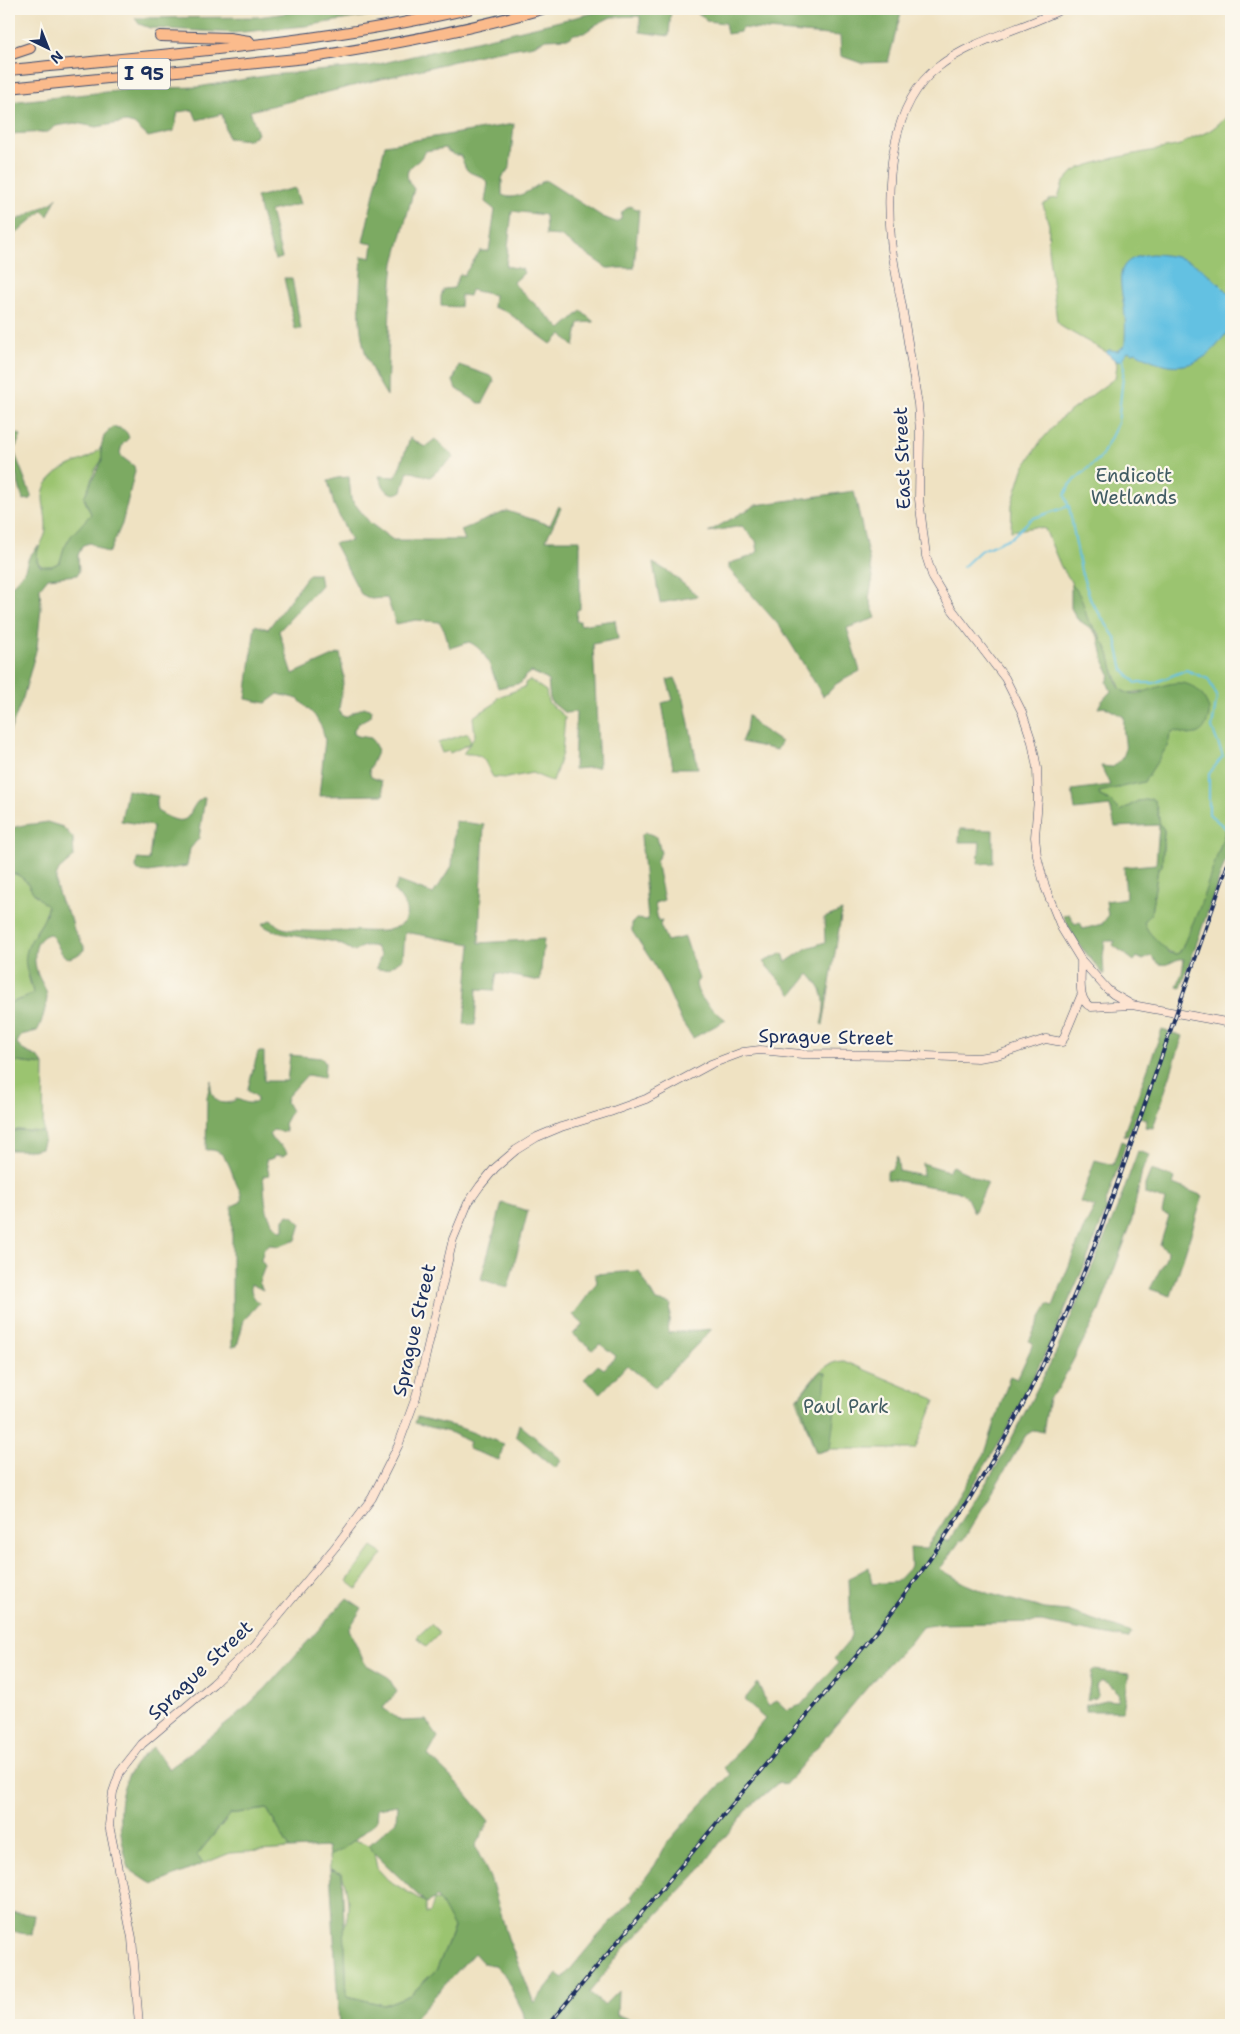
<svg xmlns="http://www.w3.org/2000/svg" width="1240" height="2034" font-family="'Shantell Sans',sans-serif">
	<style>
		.green { fill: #9bc470; stroke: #5b7a67 }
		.forest { fill: #7caa62; stroke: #4c6c60 }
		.water { fill: #64c1e2; stroke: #4078a0 }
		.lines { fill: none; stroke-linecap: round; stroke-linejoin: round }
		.stream { stroke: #64c1e2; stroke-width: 2 }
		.secondary-casing { stroke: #3b4a6d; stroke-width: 9 }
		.motorway-casing { stroke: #3b4a6d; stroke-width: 12 }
		.secondary { stroke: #fde4d1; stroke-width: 8 }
		.motorway { stroke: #fbbb8c; stroke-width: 10 }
		.rail-casing { stroke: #1b2f5e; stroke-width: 4 }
		.rail { stroke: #fbf7ec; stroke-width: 2; stroke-dasharray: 5.5; stroke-linecap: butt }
		.labels { text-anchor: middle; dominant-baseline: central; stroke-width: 4.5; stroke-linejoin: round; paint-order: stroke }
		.shield { fill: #fbf7ec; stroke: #5e6b89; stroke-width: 1 }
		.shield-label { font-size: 18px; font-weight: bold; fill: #1b2f5e }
		.street-label { font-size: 19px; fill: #1b2f5e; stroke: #fbf7ec }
		.park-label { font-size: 19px; fill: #415c63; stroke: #fbf7ec }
	</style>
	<rect width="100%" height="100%" fill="#fbf7ec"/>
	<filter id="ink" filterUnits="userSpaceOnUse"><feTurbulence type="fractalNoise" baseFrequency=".02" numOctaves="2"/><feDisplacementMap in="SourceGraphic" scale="10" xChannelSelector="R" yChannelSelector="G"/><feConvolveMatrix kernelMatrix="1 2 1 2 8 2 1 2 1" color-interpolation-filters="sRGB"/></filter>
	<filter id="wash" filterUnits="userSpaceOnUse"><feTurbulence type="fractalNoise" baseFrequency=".0096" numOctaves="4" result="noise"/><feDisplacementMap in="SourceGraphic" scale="20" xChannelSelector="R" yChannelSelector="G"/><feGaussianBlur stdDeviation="1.12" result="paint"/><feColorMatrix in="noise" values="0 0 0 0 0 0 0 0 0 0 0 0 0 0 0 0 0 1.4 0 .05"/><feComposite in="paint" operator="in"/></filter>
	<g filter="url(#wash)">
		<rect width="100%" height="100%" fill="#efe2c2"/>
		<path class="green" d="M1231 115V818L1230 817C1222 840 1192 944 1177 954 1163 952 1148 935 1144 922L1151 913 1158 869 1162 865 1164 830 1160 824 1157 808 1138 801 1120 811 1109 800 1100 796 1099 792 1158 760 1168 745 1170 734 1175 731 1189 735 1144 691 1128 693 1121 690 1100 635 1087 618 1069 578 1061 567 1045 529 1035 527 1011 531 1012 504 1023 469 1040 442 1061 418 1115 378 1117 365 1113 351 1109 350 1106 352 1062 327 1057 321 1048 249 1049 225 1043 205 1051 199 1058 198 1063 183 1073 172 1080 168 1109 159 1181 145C1190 137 1202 136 1212 129 1219 124 1224 118 1231 115Z
			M101 447 102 460 95 470 84 499 91 514 64 548 60 562 52 566 43 567C27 556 46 542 46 529 47 505 33 491 58 472 71 462 94 459 101 447Z
			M530 680 546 691 548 702 565 717 562 753 553 782 532 773 507 778 493 777C483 760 486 753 463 754L475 735 473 717 494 704 498 697 525 687V683Z
			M468 733 471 743 450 753 449 751 442 753 438 743Z
			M9 872C24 876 25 880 33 892 37 898 43 902 47 907L44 920 35 933 26 968 33 993 25 998 9 1003Z
			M9 1059 16 1062 44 1065 43 1132 17 1130 9 1134Z
			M844 1361 934 1399 935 1401 915 1449H830L816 1453 797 1399C809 1384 822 1361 844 1361Z
			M372 1547 383 1554 357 1589 347 1581Z
			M431 1624 440 1633 426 1647 417 1637Z
			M267 1809 290 1849 230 1853 203 1864 197 1855 231 1814Z
			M355 1840 369 1845 374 1853 377 1868 388 1880 426 1903V1913H430L434 1900H439L454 1927 437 1969 410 1995 384 2005 347 1996 344 1928C351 1910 348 1892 342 1874L330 1869 329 1856Z"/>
		<path class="forest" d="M316 9H412L305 26 233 33 150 28 139 24 135 18 257 17Z
			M610 9H902L888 62 861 63 841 56 840 36 742 28 740 32 727 34 725 23 706 21C700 9 682 11 671 10L669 36 640 32V16L611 17 597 24 584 33 574 34 570 38 546 39 534 45 488 53 250 111 258 134 249 140 228 138 222 114 197 120 193 110 178 112 174 131 148 137 134 124 126 122 96 127 75 123 56 126 48 132 9 134V102L135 89 198 87 270 75 371 66Z
			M514 124 510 167 502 178V195C517 202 533 188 545 180L603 217 616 222 621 219 622 212 630 206 639 210 634 268H607L560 236 546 235 545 215 512 211 506 266 522 269 524 273 513 283 561 329 581 311 594 322 579 323 574 347 562 334 551 344 507 312 493 307 494 295 471 290 469 296 461 295 460 307 441 306V296L444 289 454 288 460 274 464 275 480 251H489L495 210 485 202 488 183C480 173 473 176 467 170 464 166 463 160 460 155H455L446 150V148L425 151C423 154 421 159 418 161 405 170 404 176 414 189L394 263 390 305 387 396C381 386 374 376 370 365 355 331 360 293 362 256L371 258 373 244 363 242 385 145Z
			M295 188 300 204 270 211 282 258 275 260 256 197Z
			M57 197 48 216 42 211 9 240V224L53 202Z
			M284 278H292L301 329H295Z
			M459 365 493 377 494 382 483 403H479L456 389 453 381Z
			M114 427C122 428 127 430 129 438L122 445 120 453 122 457 134 466 135 471 122 524 110 551 107 553 90 543 83 545 78 555 79 572 77 575 48 578 40 588 41 608 37 647 23 698 9 734V589L24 572 29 557 38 546 37 561 40 566H52L60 562 64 548 71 536 91 514 84 497 102 460 101 447 104 436 109 430Z
			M16 433 21 435 14 451 31 495V499L23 500 9 449Z
			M410 438 425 447 435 439 454 457 430 477 408 471 402 491C390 499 383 488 379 476L396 477Z
			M349 477 351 499 370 523 393 540H465L461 530 507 511 550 525 559 506 561 508 546 540H580V609L577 610 576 621H580V625L615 620 618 639 593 644 599 767 574 769 576 712 565 713 550 701 548 680 532 672 526 675 521 683 498 688C492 671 487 650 469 642L450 648 444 629 439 622 416 620 396 624 387 598 371 599 361 594 334 543 351 541 334 505 328 481 337 478Z
			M854 491 873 577 869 598 876 618 847 628 860 671 836 684 829 692 823 696 782 629 729 569V564C738 559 751 559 758 551L756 541 742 526 708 532 756 505Z
			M653 563 669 572 698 596 660 603Z
			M309 574H319L321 585 279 631 293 674 340 653 344 677 339 709 341 715 345 717 364 707 372 710 371 716 360 722 354 729V734L358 736 371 738 378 750 369 770 371 777 381 781 384 795 319 796 325 740 322 728 315 716 298 699 278 694 266 703 246 699 255 625 268 629Z
			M1071 584C1080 591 1084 606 1087 617 1091 627 1104 640 1109 653 1112 662 1115 684 1121 689 1140 708 1179 660 1204 698 1208 705 1211 711 1208 719 1203 737 1191 737 1175 731L1170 734 1168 745 1144 782 1099 792 1100 796 1109 800 1120 811 1138 801 1152 799 1155 801 1160 824 1164 830 1162 866 1158 869 1151 913 1144 922C1148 935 1160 942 1169 953L1177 954 1180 952 1199 909 1231 814V845L1181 988 1177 987 1182 973 1184 959C1176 957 1169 967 1160 964 1156 963 1154 958 1151 956L1143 960 1137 957 1134 961 1113 945 1115 941H1105L1103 957 1104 975 1076 941 1063 915 1069 914 1075 924 1080 922 1083 929 1102 924 1108 916 1106 901 1126 898 1124 867 1156 864 1159 825 1115 827 1110 806 1075 810 1072 790 1110 785 1101 766 1113 767C1128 754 1126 751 1124 734 1123 728 1124 722 1124 717L1105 707 1098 708 1101 702 1111 691 1107 682 1110 675 1104 662 1099 638 1092 629 1077 619 1071 608Z
			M675 678 684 699 698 768H673L662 703 673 700 667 680Z
			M748 715 757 726 781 742 777 750 741 742 746 730Z
			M127 790 158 796 156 805 157 811C198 836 184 804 205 797L199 838 190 849 187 866 149 872 138 871 136 868 137 859 149 860 153 826 121 821Z
			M455 821 484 825 479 943 544 939 540 981 497 973 494 990 477 989 475 1025 464 1024 471 944 405 932 403 958C395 964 386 973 376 968L381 956 376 947C367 945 362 945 355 952 348 948 341 944 334 942 315 937 275 937 262 924L270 920C275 922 276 925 280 927 294 933 332 931 349 931 361 930 376 933 388 930 413 924 410 906 394 891L398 881 433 894 452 866Z
			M47 822 63 827 73 838 74 857 59 870 56 877V886L61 902 71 918 74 930 84 946V950C59 972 61 941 49 934 32 939 33 961 38 975 41 982 47 990 47 997 47 1004 41 1026 37 1031L21 1035 17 1043C22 1055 38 1052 44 1065L16 1062 9 1059V1003L25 998 33 993C32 979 23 968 26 954 29 936 46 925 47 907 43 902 37 898 33 892 25 880 24 876 9 872V830C21 823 34 825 47 822Z
			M960 829 993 830V863L978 864 980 842H959Z
			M645 832 657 837 661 853 656 861 664 900 655 903 658 921 662 920 660 925 667 941 685 937 699 979 696 983C697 999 714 1010 726 1020L693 1038 682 1022 667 988 653 963 632 931V923L636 919 648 920 641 836Z
			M842 911 823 1025 821 1024C827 1001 825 991 809 974L792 995 763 962 783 953 786 962 807 948 825 942 824 918Z
			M1162 1030 1183 1036 1153 1128 1145 1127 1147 1119 1136 1116 1128 1136 1124 1135 1125 1130Z
			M258 1052H264V1081H287L290 1055 322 1058 325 1063 324 1078 307 1075 287 1097 286 1102 291 1111 284 1124 286 1132 273 1130 269 1134C273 1144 284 1144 287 1153L283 1156 275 1155 274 1158 266 1160 269 1175 263 1176C266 1196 262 1217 281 1231L284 1230V1219L288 1215 293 1216 301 1224 296 1240 280 1246 269 1245 264 1249 261 1260 265 1266 259 1282 263 1290 251 1284C250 1292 253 1297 259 1303L244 1320 237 1346 232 1347V1206L241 1202C243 1193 238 1189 235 1180 229 1166 226 1148 206 1150L207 1097 211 1080C209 1099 220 1109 237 1099L247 1103H255L257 1101 256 1096 248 1091V1088Z
			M17 1130 43 1132 44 1139 41 1148 33 1150H9V1134Z
			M1121 1141 1126 1143 1105 1206 1107 1208 1086 1262 1047 1350 1006 1431 941 1538 948 1542 1000 1461 1057 1350 1116 1211 1138 1151 1150 1155 1142 1171 1131 1224 1099 1311 1058 1389 1049 1398 1043 1432 1034 1430 1026 1435 967 1534 963 1541H960L940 1569 968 1585 987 1593 1045 1609 1068 1611 1132 1633 1128 1639 1041 1622 941 1624 922 1627 909 1644 877 1676 785 1785 779 1782 750 1807 719 1844 699 1871 623 1950 589 1993 604 2005 618 1991 617 2015 648 2025H526L523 2012 504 1974 495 1965 484 1964 474 1953 408 2025H339L330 1869 342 1874 347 1996 384 2005 410 1995 437 1969 454 1928 437 1897 426 1903 374 1853 369 1845 396 1821 397 1805 377 1808 376 1822 343 1849 329 1856 328 1847 290 1849 267 1809 230 1814 197 1855 203 1864 153 1885 129 1869C119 1834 112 1795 136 1763 141 1757 147 1752 153 1747L169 1769 234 1718 265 1689 347 1598 362 1608 349 1629 365 1664 388 1677 397 1692 383 1708 401 1721 426 1720 438 1737 428 1755 459 1785 489 1821 475 1846 491 1880 508 1938 534 2003 557 1974 563 1978 597 1937 633 1899 631 1897 655 1865 667 1843 694 1812 731 1774 724 1768 765 1719 744 1700 758 1683 768 1706 777 1701 787 1710 801 1705 838 1663 834 1659 849 1641 851 1635 849 1578 869 1567 872 1584 896 1582 911 1566 910 1548 925 1549 941 1526 985 1453 1010 1376 1017 1379 1033 1344 1029 1341 1048 1304 1053 1306 1083 1230 1095 1207 1080 1202 1095 1160 1113 1165Z
			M897 1156 899 1171 923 1176 922 1163 948 1171 952 1166 988 1183 974 1213 966 1196 957 1191 887 1179V1171L892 1169Z
			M1151 1170 1175 1178 1173 1184 1203 1196 1171 1296 1150 1289 1166 1258 1167 1251 1160 1245 1169 1216 1162 1213 1165 1200 1145 1194V1185Z
			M502 1203 528 1211 508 1288 481 1279Z
			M639 1271 656 1301 671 1304 668 1333 712 1329 655 1388 627 1365 601 1393 584 1379 598 1365 604 1369 616 1356 600 1344 593 1350 573 1334 583 1324 573 1315 594 1287 597 1282 595 1274Z
			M820 1371 826 1373 824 1399 836 1401 830 1449 816 1453 799 1397Z
			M417 1417 458 1427 504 1444 499 1460 468 1449 470 1442 452 1433 415 1423Z
			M519 1424 562 1460 555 1468 516 1436Z
			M1094 1670 1129 1674 1123 1711H1085L1086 1705 1106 1700 1118 1701 1119 1693 1108 1683 1102 1681 1096 1686 1098 1695 1096 1698 1087 1700 1092 1672Z
			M9 1912 35 1915 32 1935 9 1931Z"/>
		<path class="water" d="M1152 254C1193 256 1203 268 1231 296 1231 305 1233 315 1231 323 1230 330 1223 337 1219 343 1195 373 1165 370 1136 352L1133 353 1128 351 1121 360 1116 361 1106 352 1109 350 1118 351 1125 345C1125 335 1126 326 1125 317 1123 285 1107 259 1152 254Z"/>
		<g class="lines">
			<path class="stream" d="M1068 505 1065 495 1070 484 1101 457 1118 423 1124 367 1122 358
				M963 567 980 551 1012 537 1031 519 1069 506 1081 571 1091 601 1116 639 1123 670 1136 683H1154L1186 670 1208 679 1217 696 1212 728 1223 756 1209 774V814L1230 832"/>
		</g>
	</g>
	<g filter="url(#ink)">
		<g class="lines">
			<defs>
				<path id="secondary" d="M1062 9C1023 29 972 40 938 67 890 104 886 183 891 239 893 266 900 292 904 318 909 347 913 376 918 404L920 432 919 499 926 556 933 578 951 608 1005 678 1022 712 1032 742 1037 768 1038 799 1035 837 1037 856 1045 887 1062 929 1081 960 1107 989 1113 994 1132 1005
					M1081 960C1082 975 1076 1000 1091 1007L1132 1005 1231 1023
					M139 2025 132 1938 109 1825 113 1792 120 1772 142 1744 213 1684 253 1646 336 1546 372 1498 398 1446 416 1397 453 1239 468 1203 480 1186 495 1168 516 1150 537 1137 561 1127 610 1112 646 1099 711 1064 743 1052 760 1050 802 1054 901 1055 978 1058 997 1055 1046 1039 1062 1042 1081 996"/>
				<path id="motorway" d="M160 36 229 38 249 41
					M9 55 30 48
					M9 70C163 54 318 44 469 9
					M9 88 306 58C385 46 464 31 542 9"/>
			</defs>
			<use href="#secondary" class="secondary-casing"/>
			<use href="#motorway" class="motorway-casing"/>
			<use href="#secondary" class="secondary"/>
			<use href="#motorway" class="motorway"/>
			<defs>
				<path id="rail" d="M548 2025 878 1630C942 1548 998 1458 1043 1364 1084 1281 1114 1194 1144 1107 1173 1023 1202 939 1231 855"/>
			</defs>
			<use href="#rail" class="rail-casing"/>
			<use href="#rail" class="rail"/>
		</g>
	</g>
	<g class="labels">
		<rect class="shield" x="118" y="58.5" width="52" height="31" rx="4"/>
		<g class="shield-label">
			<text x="144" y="74">I 95</text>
		</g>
		<g class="street-label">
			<text transform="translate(902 458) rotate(-92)">East Street</text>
			<text transform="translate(826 1037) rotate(1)">Sprague Street</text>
			<text transform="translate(414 1330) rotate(-77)">Sprague Street</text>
			<text transform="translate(200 1670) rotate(-43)">Sprague Street</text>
		</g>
		<g class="park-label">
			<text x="1134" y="475">Endicott<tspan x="1134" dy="22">Wetlands</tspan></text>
			<text x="846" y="1406">Paul Park</text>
		</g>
	</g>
	<rect width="1240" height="2034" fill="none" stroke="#fbf7ec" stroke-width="30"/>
	<g transform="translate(48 48) rotate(137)" stroke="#fbf7ec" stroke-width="4" paint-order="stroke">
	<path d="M0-4L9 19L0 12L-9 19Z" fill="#1b2f5e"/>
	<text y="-8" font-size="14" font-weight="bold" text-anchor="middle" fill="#1b2f5e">N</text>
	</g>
</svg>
